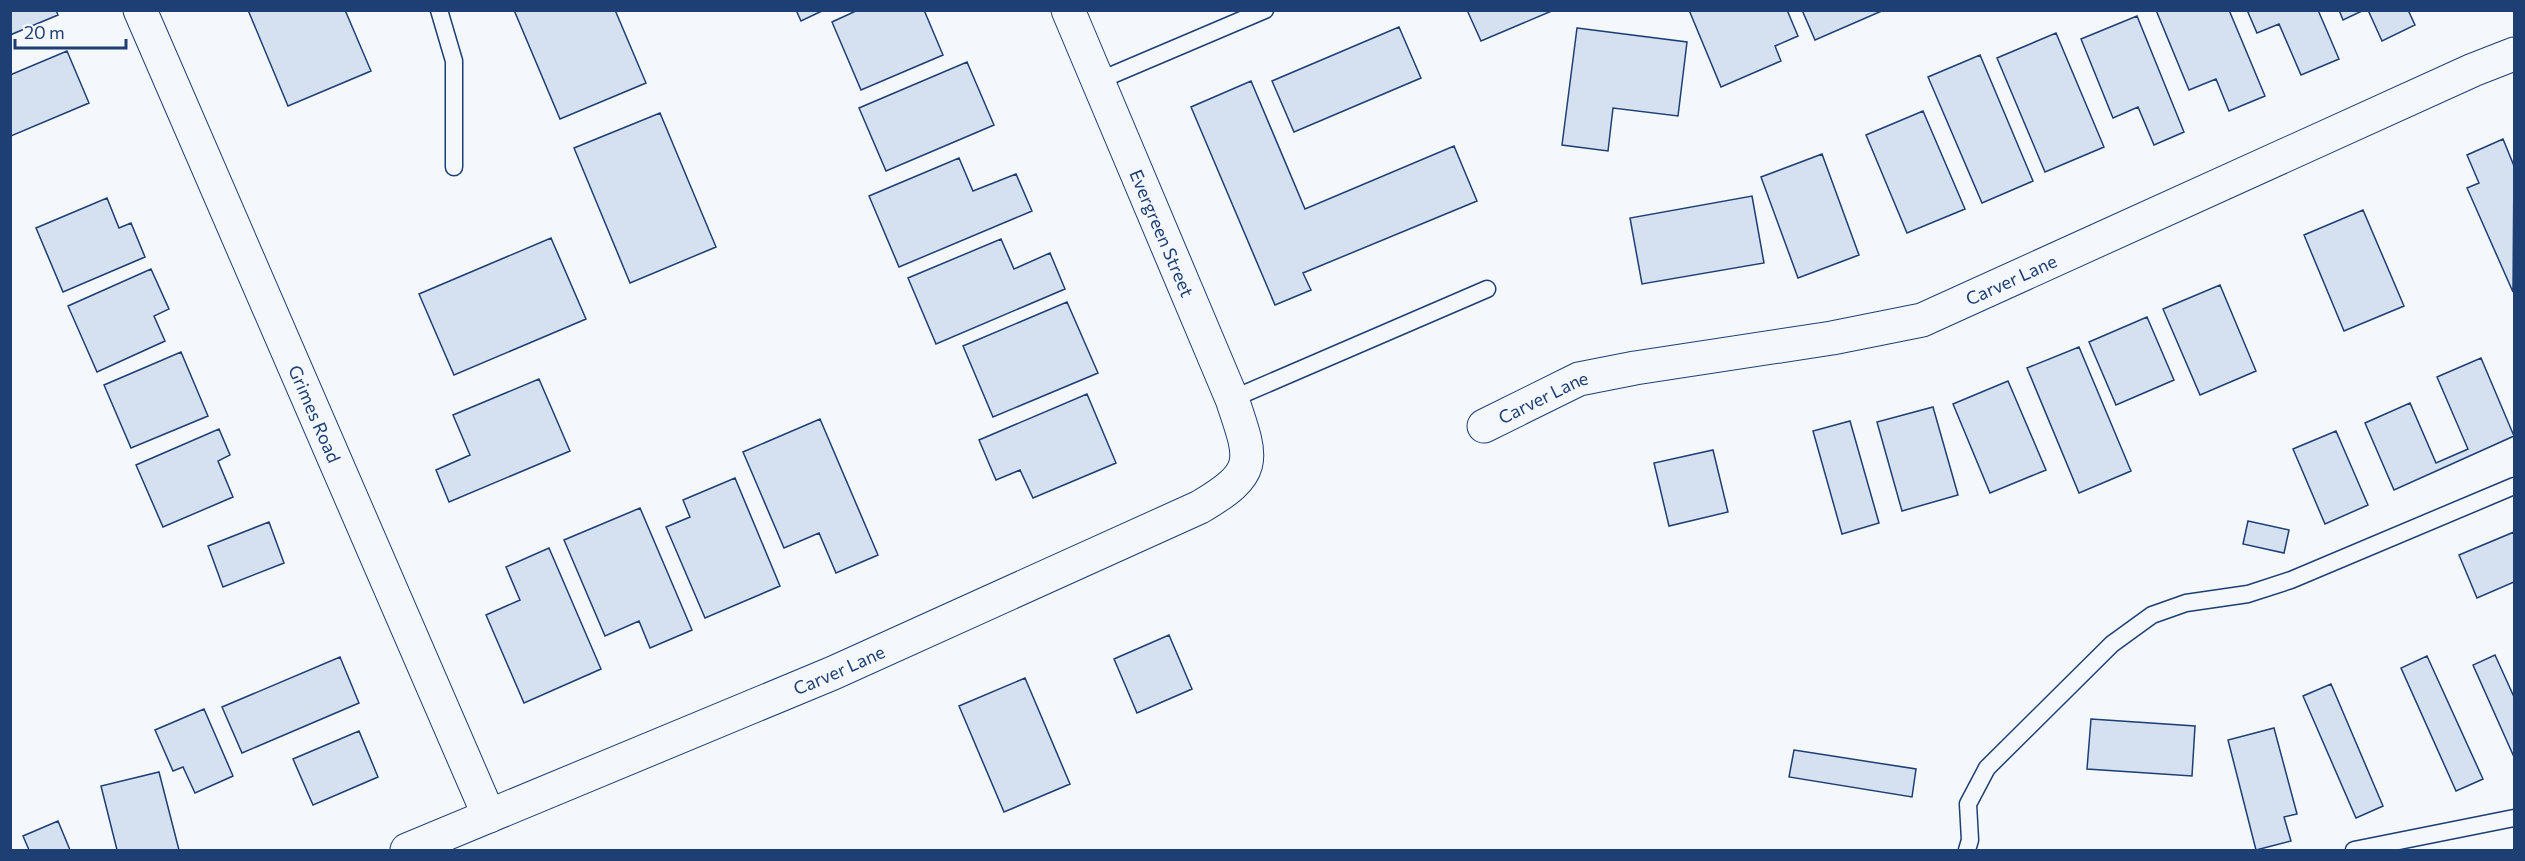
<svg xmlns="http://www.w3.org/2000/svg" width="2525" height="861" font-family="Commissioner,sans-serif">
	<style>
		.building { fill: #d5e0f0; stroke: #1d3f73; stroke-width: 1.5 }
		.lines { fill: none; stroke-linecap: round; stroke-linejoin: round }
		.service-casing { stroke: #1d3f73; stroke-width: 19 }
		.minor-casing { stroke: #1d3f73; stroke-width: 35 }
		.service { stroke: #f4f7fb; stroke-width: 16 }
		.minor { stroke: #f4f7fb; stroke-width: 33 }
		.labels { text-anchor: middle; dominant-baseline: central; stroke-width: 4.5; stroke-linejoin: round; paint-order: stroke }
		.street-label { font-size: 18px; fill: #1d3f73; stroke: #f4f7fb }
	</style>
	<rect width="100%" height="100%" fill="#f4f7fb"/>
	<path class="building" d="M10 10H56L58 15 10 35Z
		M248 10H345L371 71 288 106Z
		M514 10H615L646 83 560 119Z
		M796 10H824L801 21Z
		M858 10H924L943 55 861 90 832 22Z
		M1467 10H1554L1481 41Z
		M1689 10H1787L1798 36 1775 46 1781 61 1721 87Z
		M1802 10H1884L1815 40Z
		M2156 10H2229L2265 96 2229 111 2216 79 2189 90Z
		M2247 10H2318L2339 59 2301 75 2279 24 2257 33Z
		M2339 10H2364L2343 20Z
		M2368 10H2408L2415 25 2382 41Z
		M2137 16 2184 132 2154 145 2138 107 2113 118 2081 39Z
		M1399 27 1421 78 1294 132 1272 81Z
		M1577 28 1687 42 1678 116 1613 108 1608 151 1562 145Z
		M2056 33 2104 147 2045 172 1997 58Z
		M67 51 89 103 11 136 10 75Z
		M1980 55 2033 181 1982 203 1928 77Z
		M967 62 994 125 886 171 859 108Z
		M1251 81 1305 209 1454 146 1477 201 1303 273 1311 290 1275 305 1191 107Z
		M1923 111 1965 209 1907 233 1866 135Z
		M660 113 716 247 630 283 574 148Z
		M2503 139 2514 166 2513 292 2467 188 2479 183 2467 155Z
		M1822 154 1859 255 1798 278 1761 177Z
		M959 158 973 191 1016 174 1032 211 899 267 869 196Z
		M1752 196 1764 263 1642 284 1630 218Z
		M107 198 119 228 131 223 145 257 63 292 36 228Z
		M2363 210 2404 306 2344 331 2304 235Z
		M551 238 586 319 454 375 419 294Z
		M1001 239 1014 269 1050 253 1065 289 936 344 908 278Z
		M151 269 169 309 154 316 165 341 97 372 68 306Z
		M2220 285 2256 371 2200 395 2163 309Z
		M1067 302 1098 373 993 417 963 346Z
		M2147 317 2174 380 2116 405 2089 342Z
		M2079 347 2131 471 2079 493 2027 368Z
		M181 352 208 416 131 448 104 385Z
		M2481 358 2514 436 2394 490 2365 423 2410 403 2436 463 2468 449 2437 377Z
		M539 379 570 451 449 502 436 470 470 455 453 415Z
		M2008 381 2046 470 1990 493 1953 404Z
		M1087 394 1116 463 1033 498 1020 470 996 480 979 440Z
		M1933 407 1958 495 1902 511 1877 422Z
		M820 419 878 555 836 573 819 533 784 548 743 452Z
		M1850 421 1879 523 1842 534 1813 431Z
		M219 429 230 455 218 461 233 497 163 527 136 465Z
		M2336 431 2368 505 2325 524 2293 449Z
		M1713 450 1728 512 1669 526 1654 463Z
		M735 478 780 586 705 618 666 527 690 517 683 500Z
		M640 508 692 630 650 648 639 621 605 636 564 540Z
		M2248 521 2289 530 2284 553 2243 544Z
		M269 522 284 563 223 587 208 546Z
		M2514 532V582L2477 598 2459 555Z
		M549 548 601 669 524 703 486 615 520 600 506 567Z
		M1169 635 1192 689 1137 713 1114 659Z
		M2495 655 2514 697V757L2473 665Z
		M2427 656 2483 779 2456 791 2401 668Z
		M340 657 359 703 242 753 222 707Z
		M1025 678 1070 784 1004 812 959 706Z
		M2331 684 2383 806 2356 818 2303 696Z
		M204 709 233 776 195 793 183 767 173 771 155 730Z
		M2091 719 2195 726 2192 776 2087 769Z
		M2274 728 2297 814 2284 817 2291 841 2256 850 2228 740Z
		M359 731 378 777 313 805 293 759Z
		M1794 750 1916 769 1912 797 1789 777Z
		M159 772 179 850H117L101 786Z
		M58 821 70 850H29L23 836Z"/>
	<g class="lines">
		<defs>
			<path id="service" d="M439 10 454 61V167
				M1098 81 1265 10
				M1232 399 1487 289
				M1967 850 1970 840 1968 804 1987 768 2112 644 2152 615 2186 603 2248 594 2291 580 2514 486
				M2354 850 2514 818"/>
			<g id="minor">
				<path id="s1" d="M140 10 489 816"/>
				<path id="s2" d="M1484 426 1579 379 1635 368 1832 338 1922 320 2473 70 2514 54"/>
				<path id="s3" d="M407 850 833 673 1200 507C1259 472 1253 461 1232 399L1068 10"/>
			</g>
		</defs>
		<use href="#service" class="service-casing"/>
		<use href="#minor" class="minor-casing"/>
		<use href="#service" class="service"/>
		<use href="#minor" class="minor"/>
	</g>
	<g class="labels">
		<g class="street-label">
			<text transform="translate(1162 233) rotate(67)">Evergreen Street</text>
			<text stroke="none"><textPath href="#s2" startOffset="552">Carver Lane</textPath></text>
			<text stroke="none"><textPath href="#s2" startOffset="66">Carver Lane</textPath></text>
			<text stroke="none"><textPath href="#s1" startOffset="440">Grimes Road</textPath></text>
			<text stroke="none"><textPath href="#s3" startOffset="468">Carver Lane</textPath></text>
		</g>
	</g>
	<rect width="2525" height="861" fill="none" stroke="#1d3f73" stroke-width="24"/>
	<path d="M15 39v9h111v-9" fill="none" stroke="#1d3f73" stroke-width="3"/>
	<text x="24" y="39" font-size="18" fill="#1d3f73" stroke="#f4f7fb" stroke-width="4.5" paint-order="stroke">20 m</text>
</svg>
